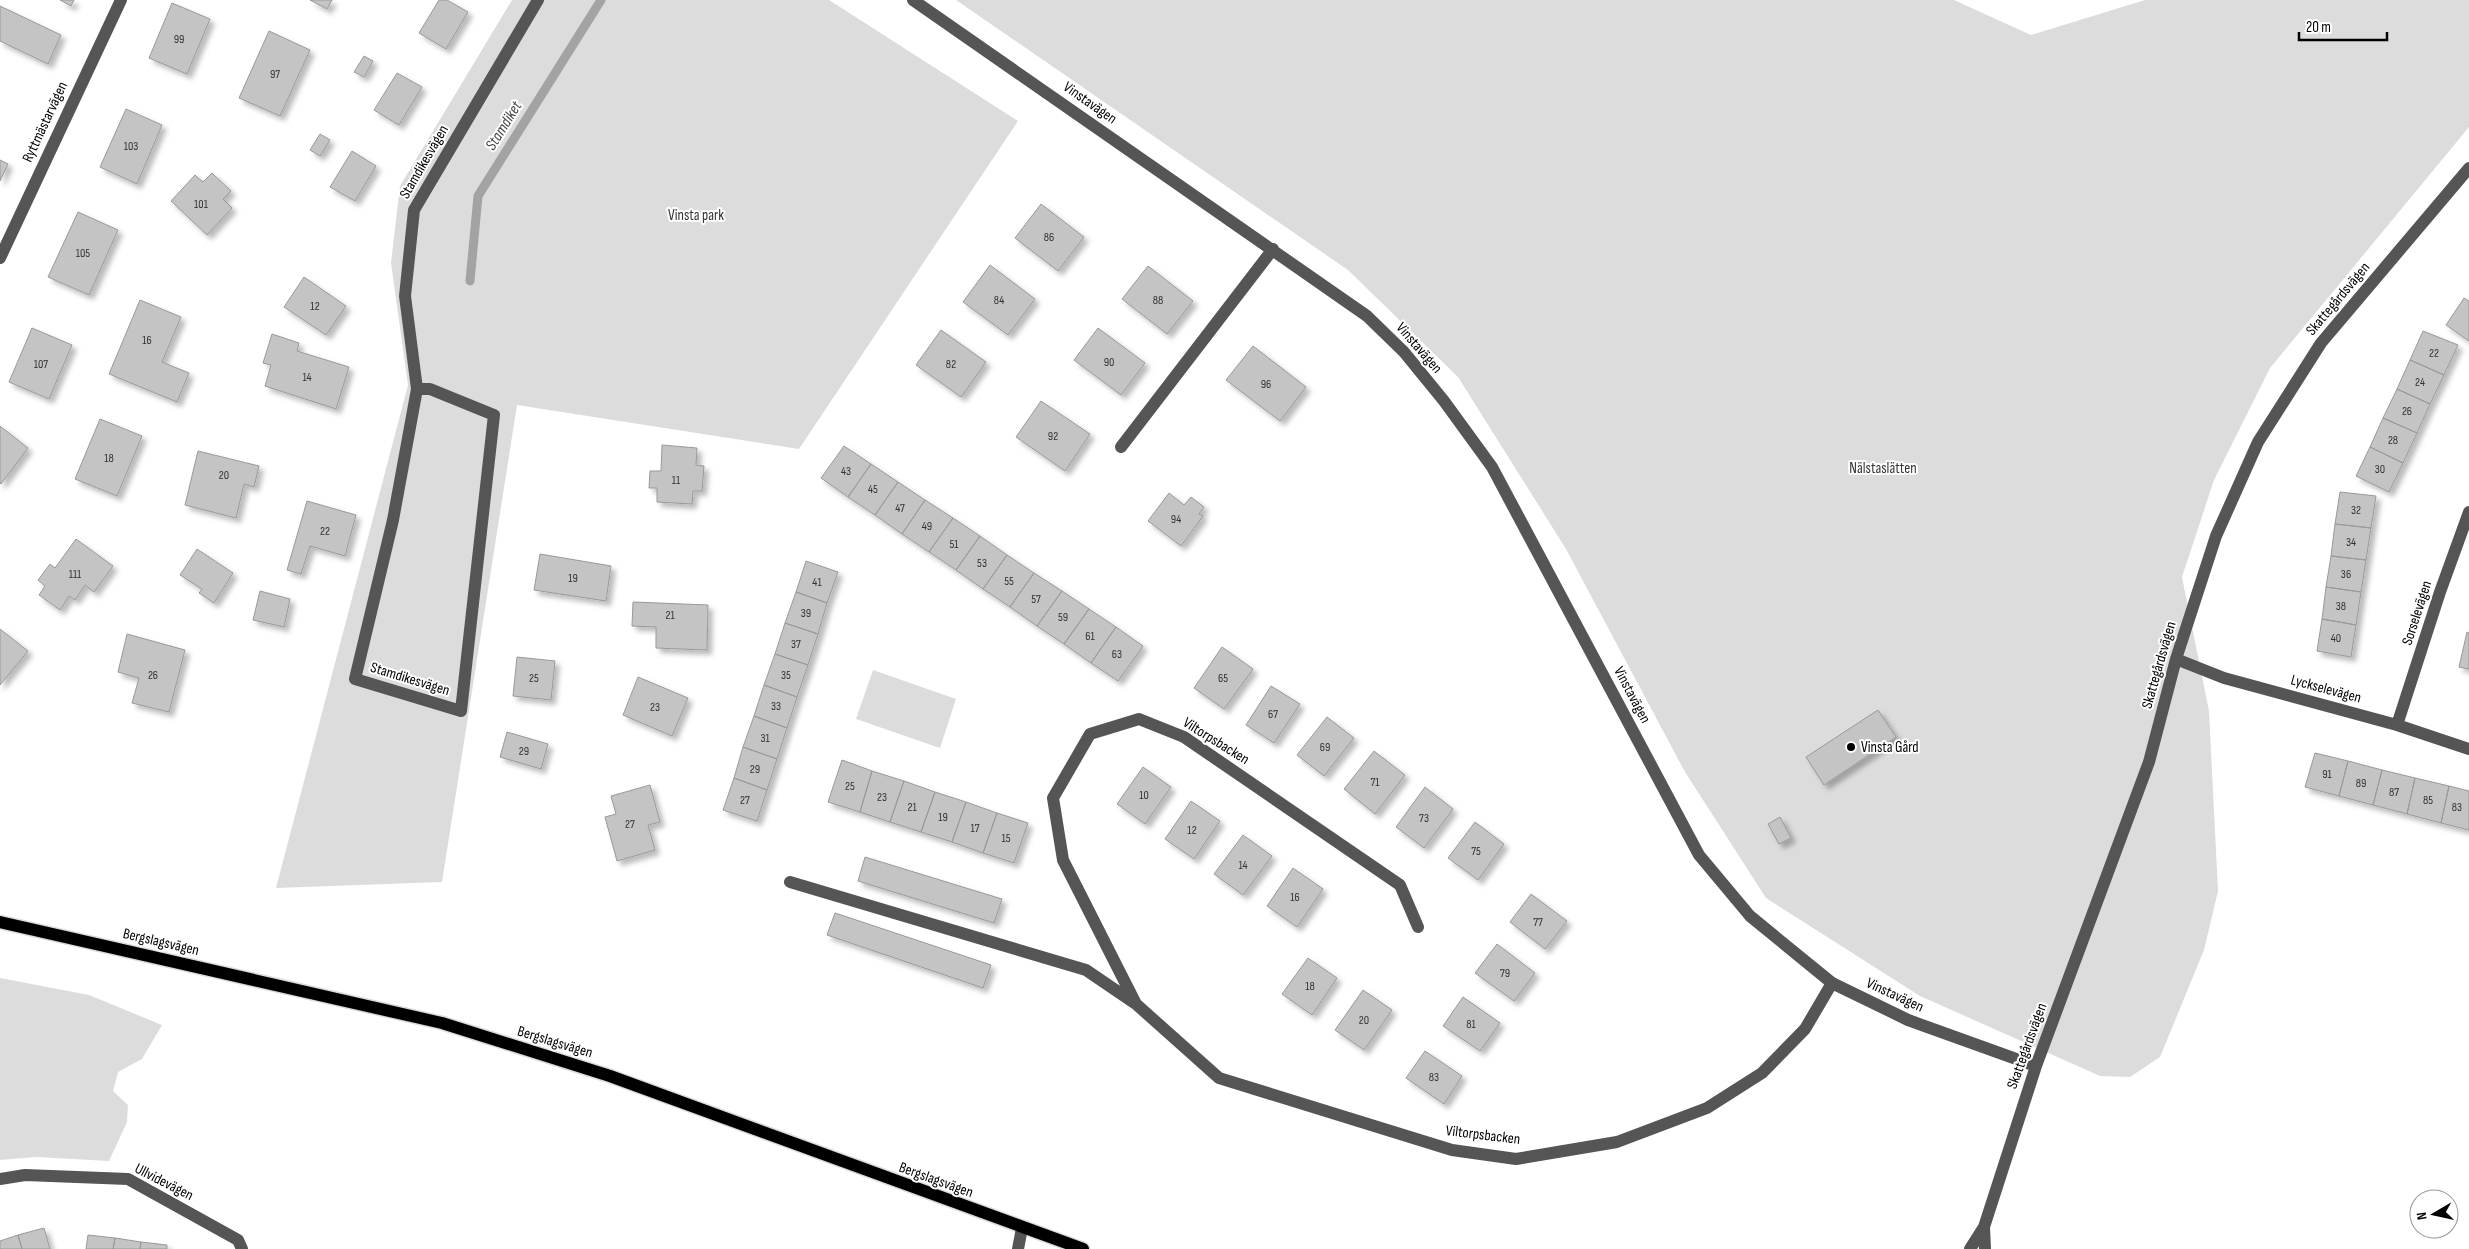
<svg xmlns="http://www.w3.org/2000/svg" width="2469" height="1249" font-family="'Sofia Sans Condensed',sans-serif">
	<style>
		.green { fill: #dcdcdc }
		.lines { fill: none; stroke-linecap: round; stroke-linejoin: round }
		.stream { stroke: #a3a3a3; stroke-width: 9 }
		.building { fill: #c4c4c4; stroke: #999; filter: url(#shadow) }
		.major-casing { stroke: #dbdbdb; stroke-width: 15 }
		.minor { stroke: #555; stroke-width: 12 }
		.major { stroke: #000; stroke-width: 12 }
		.poi-dot { fill: #000; stroke: #fff; stroke-width: 2 }
		.labels { text-anchor: middle; dominant-baseline: central; stroke-width: 4; stroke-linejoin: round; paint-order: stroke }
		.number-label { font-size: 12px; fill: #313131 }
		.street-label { font-size: 15px; fill: #000; stroke: #fff }
		.park-label { font-size: 15px; fill: #333; stroke: #fff }
		.poi-label { font-size: 15px; fill: #000; stroke: #fff; text-anchor: start }
		.water-label { font-size: 16px; font-style: italic; fill: #444; stroke: #fff }
	</style>
	<defs>
		<filter id="shadow"><feDropShadow dx="4.5" dy="4.5" stdDeviation="2.5" flood-color="#0004"/></filter>
	</defs>
	<rect width="100%" height="100%" fill="#fff"/>
	<path class="green" d="M512 0H829L1018 121 799 449 517 405 442 882 276 888 408 385 391 263 400 186Z
		M956 0H1954L2031 35 2145 0H2469V127L2270 368 2214 480 2182 577 2209 711 2218 891 2204 950 2160 1057 2130 1077 2100 1076 1920 996 1766 898 1685 772 1566 549 1458 377 1348 270Z
		M873 670 956 699 940 748 856 719Z
		M0 978 89 995 162 1025 142 1059 118 1072 113 1091 128 1105 127 1122 109 1161 36 1157 0 1160Z"/>
	<g class="lines">
		<path class="stream" d="M470 281 478 196 601 0"/>
	</g>
	<path class="building" d="M60 0H74L71 6Z
		M310 0H332L327 9Z
		M439 0H447L468 12 446 49 419 33Z
		M172 3 210 19 187 74 149 58Z
		M0 6 61 35 48 64 0 41Z
		M269 31 310 50 280 116 239 98Z
		M364 56 373 61 364 77 354 72Z
		M397 73 422 87 399 125 374 110Z
		M126 109 162 125 137 184 100 167Z
		M320 134 330 140 320 156 310 150Z
		M352 151 376 166 355 201 330 187Z
		M0 160 8 164 0 181Z
		M212 173 231 191 223 199 232 208 207 235 171 201 195 175 203 182Z
		M1041 204 1084 237 1058 271 1015 238Z
		M78 212 118 230 89 295 48 277Z
		M990 265 1035 299 1008 335 963 302Z
		M1148 266 1193 301 1167 334 1122 299Z
		M304 277 346 306 326 335 284 307Z
		M2464 298 2469 301V341L2446 325Z
		M140 300 181 317 162 362 189 373 177 402 109 374Z
		M32 328 72 345 49 399 9 382Z
		M1098 328 1145 363 1121 395 1074 360Z
		M941 330 986 362 961 397 916 365Z
		M2423 331 2458 345 2444 375 2410 360Z
		M272 334 299 343 297 351 349 367 336 409 265 386 271 365 263 363Z
		M1253 346 1306 387 1280 421 1226 380Z
		M2410 360 2444 375 2430 404 2397 389Z
		M2397 389 2430 404 2417 433 2383 418Z
		M1041 401 1090 434 1065 471 1016 437Z
		M2383 418 2417 433 2403 463 2370 447Z
		M100 419 142 436 117 496 75 479Z
		M0 426 28 448 1 484 0 483Z
		M662 445 697 448 696 465 704 466 702 491H693L692 504 657 502V488H649L650 471H661Z
		M844 446 871 464 848 497 821 478Z
		M2370 447 2403 463 2389 492 2356 476Z
		M198 451 259 466 254 487 244 484 236 518 185 505Z
		M871 464 898 482 875 515 848 497Z
		M898 482 925 500 902 534 875 515Z
		M2340 492 2376 496 2371 528 2335 524Z
		M1169 493 1184 505 1191 497 1204 507 1199 514 1203 516 1181 546 1148 521Z
		M925 500 953 518 929 552 902 534Z
		M307 501 356 515 345 556 310 546 301 574 287 570Z
		M953 518 980 536 956 570 929 552Z
		M2335 524 2371 528 2366 560 2331 556Z
		M980 536 1007 555 983 589 956 570Z
		M76 539 113 566 94 592 85 585 75 600 69 596 60 610 39 595 45 586 38 580 50 564 55 568Z
		M197 549 233 573 214 603 199 593 202 589 180 575Z
		M540 554 611 566 606 601 534 590Z
		M1007 555 1034 573 1010 607 983 589Z
		M2331 556 2366 560 2361 592 2326 587Z
		M806 561 838 572 827 603 796 592Z
		M1034 573 1062 591 1037 626 1010 607Z
		M2326 587 2361 592 2356 625 2322 619Z
		M260 591 290 599 284 627 253 620Z
		M1062 591 1089 609 1064 644 1037 626Z
		M796 592 827 603 818 634 785 623Z
		M633 602 708 605 707 650 656 648V627L632 626Z
		M1089 609 1116 627 1091 663 1064 644Z
		M2322 619 2356 625 2351 657 2317 651Z
		M785 623 818 634 808 665 775 654Z
		M1116 627 1143 646 1118 681 1091 663Z
		M0 629 28 651 0 685Z
		M2467 632 2469 633V669L2459 667Z
		M127 634 185 650 169 712 132 703 139 678 118 672Z
		M1222 647 1253 669 1224 709 1194 688Z
		M775 654 808 665 797 697 764 685Z
		M517 657 555 661 551 700 513 696Z
		M638 677 688 698 672 736 623 715Z
		M764 685 797 697 787 728 754 716Z
		M1271 686 1300 704 1274 743 1246 725Z
		M1878 710 1896 737 1824 785 1806 757Z
		M754 716 787 728 777 759 743 747Z
		M1327 717 1354 738 1324 776 1297 755Z
		M507 732 548 744 541 769 500 757Z
		M743 747 777 759 767 790 734 778Z
		M1374 751 1405 775 1375 814 1344 789Z
		M2315 753 2348 761 2339 796 2305 787Z
		M842 760 872 771 860 812 828 802Z
		M2348 761 2382 770 2373 805 2339 796Z
		M1143 767 1171 787 1145 824 1117 804Z
		M2382 770 2415 778 2407 814 2373 805Z
		M872 771 904 781 890 822 860 812Z
		M734 778 767 790 757 821 723 810Z
		M2415 778 2449 786 2441 823 2407 814Z
		M904 781 935 792 921 832 890 822Z
		M650 785 660 822 648 825 655 850 617 861 605 817 616 814 611 796Z
		M2449 786 2469 791V830L2441 823Z
		M1425 787 1453 809 1424 848 1396 827Z
		M935 792 966 802 952 842 921 832Z
		M1191 801 1220 821 1194 859 1165 839Z
		M966 802 997 813 983 853 952 842Z
		M997 813 1028 823 1014 863 983 853Z
		M1780 817 1791 838 1779 844 1768 824Z
		M1475 822 1504 844 1478 880 1448 858Z
		M1243 835 1272 856 1243 895 1214 874Z
		M865 857 1002 899 994 923 858 881Z
		M1293 868 1323 889 1297 927 1267 906Z
		M1531 894 1567 921 1545 949 1510 922Z
		M835 913 991 965 983 988 827 935Z
		M1497 944 1535 973 1514 1001 1475 973Z
		M1308 958 1337 978 1312 1015 1282 994Z
		M1363 990 1392 1010 1364 1050 1335 1030Z
		M1463 997 1500 1023 1480 1051 1443 1026Z
		M1425 1051 1462 1076 1444 1104 1406 1078Z
		M44 1228 50 1249H22L18 1235Z
		M18 1235 22 1249H0V1241Z
		M88 1235 115 1238 113 1249H86Z
		M115 1238 141 1242 140 1249H113Z
		M141 1242 167 1245V1249H140Z"/>
	<g class="lines">
		<defs>
			<path id="major" d="M0 922 442 1023 610 1076 1083 1249"/>
		</defs>
		<use href="#major" class="major-casing"/>
		<path class="minor" d="M913 0 1367 316 1404 352 1444 401 1492 467 1699 855 1750 916 1832 983 1908 1020 2036 1066
			M0 258 121 0
			M417 389H430L494 415 461 711 355 679 393 520 417 389 405 296 414 210 538 0
			M1121 447 1273 249
			M2176 659 2224 678 2397 725 2469 749
			M2397 725 2440 592 2469 512
			M790 882 1086 970 1136 1004 1219 1078 1452 1150 1516 1159 1617 1142 1707 1108 1762 1073 1805 1029 1832 983
			M1135 1002 1063 860 1053 798 1090 734 1139 719 1184 737 1400 885 1418 927
			M0 1179 25 1175 128 1179 238 1240 242 1249
			M1984 1227 1985 1249
			M1018 1249 1022 1228
			M1970 1249 1984 1227 2036 1066 2149 762 2176 659 2216 536 2258 442 2321 343 2469 168"/>
		<use href="#major" class="major"/>
	</g>
	<circle class="poi-dot" cx="1851" cy="747" r="5"/>
	<g class="labels">
		<g class="number-label">
			<text x="179" y="39">99</text>
			<text x="275" y="74">97</text>
			<text x="131" y="146">103</text>
			<text x="201" y="204">101</text>
			<text x="1049" y="237">86</text>
			<text x="83" y="253">105</text>
			<text x="999" y="300">84</text>
			<text x="1158" y="300">88</text>
			<text x="315" y="306">12</text>
			<text x="147" y="340">16</text>
			<text x="2434" y="353">22</text>
			<text x="1109" y="362">90</text>
			<text x="41" y="364">107</text>
			<text x="951" y="364">82</text>
			<text x="307" y="377">14</text>
			<text x="2420" y="382">24</text>
			<text x="1266" y="384">96</text>
			<text x="2407" y="411">26</text>
			<text x="1053" y="436">92</text>
			<text x="2393" y="440">28</text>
			<text x="109" y="458">18</text>
			<text x="2380" y="469">30</text>
			<text x="846" y="471">43</text>
			<text x="224" y="475">20</text>
			<text x="676" y="480">11</text>
			<text x="873" y="489">45</text>
			<text x="900" y="508">47</text>
			<text x="2356" y="510">32</text>
			<text x="1176" y="519">94</text>
			<text x="927" y="526">49</text>
			<text x="325" y="531">22</text>
			<text x="2351" y="542">34</text>
			<text x="954" y="544">51</text>
			<text x="982" y="563">53</text>
			<text x="75" y="574">111</text>
			<text x="2346" y="574">36</text>
			<text x="573" y="578">19</text>
			<text x="1009" y="581">55</text>
			<text x="817" y="582">41</text>
			<text x="1036" y="599">57</text>
			<text x="2341" y="606">38</text>
			<text x="806" y="613">39</text>
			<text x="670" y="615">21</text>
			<text x="1063" y="617">59</text>
			<text x="1090" y="636">61</text>
			<text x="2336" y="638">40</text>
			<text x="796" y="644">37</text>
			<text x="1117" y="654">63</text>
			<text x="153" y="675">26</text>
			<text x="786" y="675">35</text>
			<text x="534" y="678">25</text>
			<text x="1223" y="678">65</text>
			<text x="776" y="706">33</text>
			<text x="655" y="707">23</text>
			<text x="1273" y="714">67</text>
			<text x="765" y="738">31</text>
			<text x="1325" y="747">69</text>
			<text x="524" y="751">29</text>
			<text x="755" y="769">29</text>
			<text x="2327" y="774">91</text>
			<text x="1375" y="782">71</text>
			<text x="2361" y="783">89</text>
			<text x="850" y="786">25</text>
			<text x="2394" y="792">87</text>
			<text x="1144" y="795">10</text>
			<text x="882" y="797">23</text>
			<text x="745" y="800">27</text>
			<text x="2428" y="800">85</text>
			<text x="912" y="807">21</text>
			<text x="2457" y="807">83</text>
			<text x="943" y="817">19</text>
			<text x="1424" y="818">73</text>
			<text x="630" y="824">27</text>
			<text x="975" y="828">17</text>
			<text x="1192" y="830">12</text>
			<text x="1006" y="838">15</text>
			<text x="1476" y="851">75</text>
			<text x="1243" y="865">14</text>
			<text x="1295" y="897">16</text>
			<text x="1538" y="922">77</text>
			<text x="1505" y="973">79</text>
			<text x="1310" y="986">18</text>
			<text x="1364" y="1020">20</text>
			<text x="1471" y="1024">81</text>
			<text x="1434" y="1077">83</text>
		</g>
		<g class="street-label">
			<text transform="translate(1090 103) rotate(35)">Vinstavägen</text>
			<text transform="translate(45 122) rotate(-65)">Ryttmästarvägen</text>
			<text transform="translate(424 162) rotate(-60)">Stamdikesvägen</text>
			<text transform="translate(2338 299) rotate(-50)">Skattegårdsvägen</text>
			<text transform="translate(1419 348) rotate(49)">Vinstavägen</text>
			<text transform="translate(2417 613) rotate(-72)">Sorselevägen</text>
			<text transform="translate(2159 665) rotate(-74)">Skattegårdsvägen</text>
			<text transform="translate(410 679) rotate(17)">Stamdikesvägen</text>
			<text transform="translate(2326 689) rotate(15)">Lyckselevägen</text>
			<text transform="translate(1632 695) rotate(62)">Vinstavägen</text>
			<text transform="translate(1216 741) rotate(32)">Viltorpsbacken</text>
			<text transform="translate(161 942) rotate(13)">Bergslagsvägen</text>
			<text transform="translate(1895 995) rotate(25)">Vinstavägen</text>
			<text transform="translate(555 1042) rotate(17)">Bergslagsvägen</text>
			<text transform="translate(2027 1046) rotate(-70)">Skattegårdsvägen</text>
			<text transform="translate(1483 1135) rotate(7)">Viltorpsbacken</text>
			<text transform="translate(936 1180) rotate(20)">Bergslagsvägen</text>
			<text transform="translate(164 1182) rotate(27)">Ullvidevägen</text>
		</g>
		<g class="park-label">
			<text x="696" y="215">Vinsta park</text>
			<text x="1883" y="468">Nälstaslätten</text>
		</g>
		<g class="poi-label">
			<text x="1861" y="747">Vinsta Gård</text>
		</g>
		<g class="water-label">
			<text transform="translate(504 126) rotate(-58)">Stamdiket</text>
		</g>
	</g>
	<g transform="translate(2434 1214) rotate(261)"><circle r="24" fill="#ffffff" stroke="#999999"/>
	<path d="M0-4L9 19L0 12L-9 19Z" fill="#000000"/>
	<text y="-8" font-size="14" font-weight="bold" text-anchor="middle" fill="#000000">N</text>
	</g>
	<path d="M2299 32v8h88v-8" fill="none" stroke="#000000" stroke-width="2.5"/>
	<text x="2306" y="32" font-size="15" fill="#000000" stroke="#ffffff" stroke-width="4" paint-order="stroke">20 m</text>
</svg>
